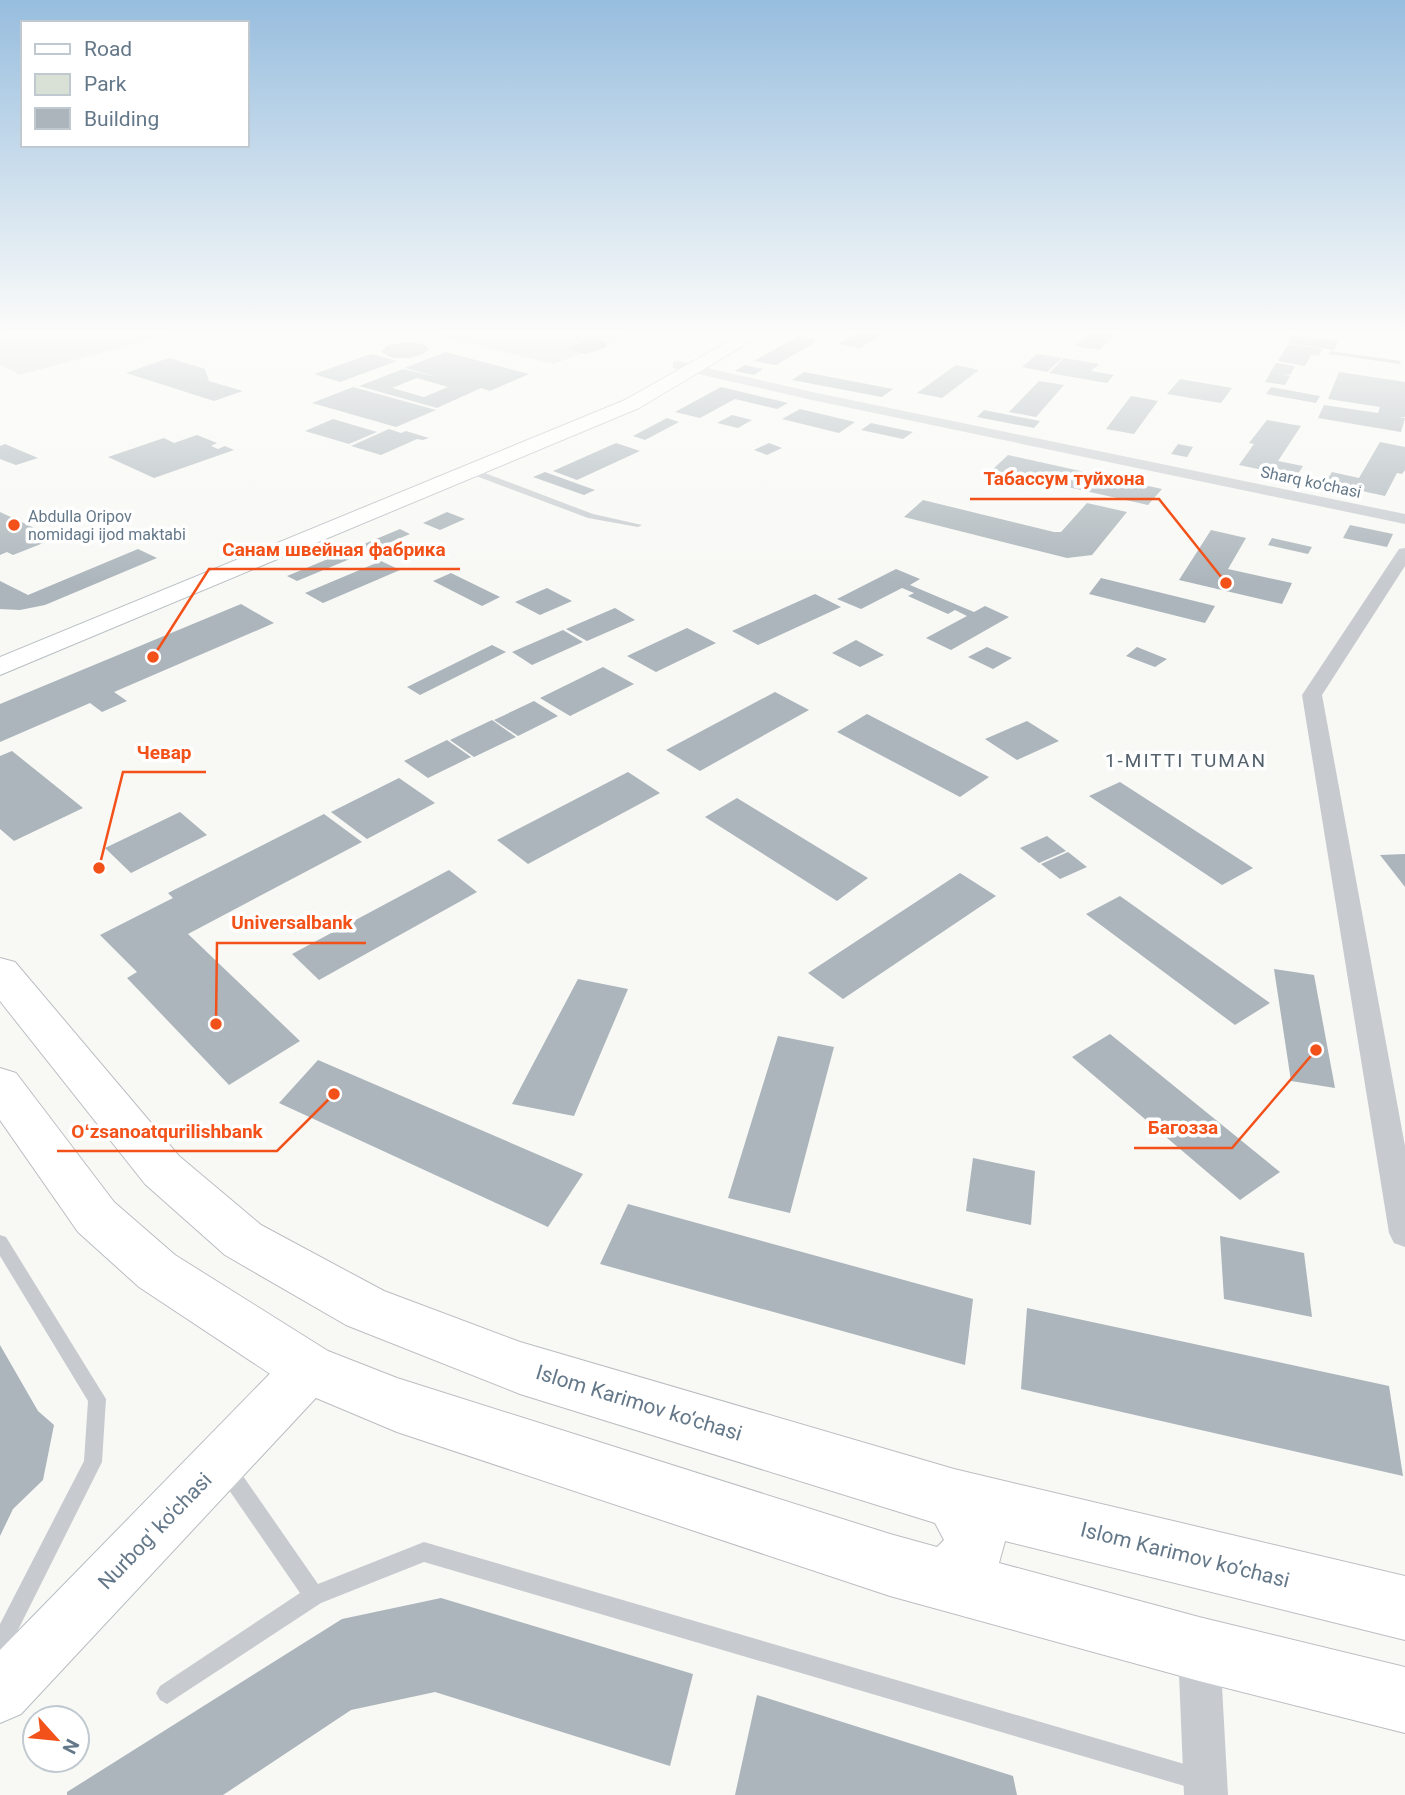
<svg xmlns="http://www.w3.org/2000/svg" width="1405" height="1795" font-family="Roboto,sans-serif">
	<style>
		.green { fill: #d9e0d5 }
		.building { fill: #abb5bb; fill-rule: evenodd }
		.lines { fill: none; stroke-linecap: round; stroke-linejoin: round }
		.secondary-casing { stroke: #b7bdc2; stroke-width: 2 }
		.primary-casing { stroke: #babec2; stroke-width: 2 }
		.lane { fill: #c7cbcf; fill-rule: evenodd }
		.street { fill: #c7cbcf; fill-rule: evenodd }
		.secondary { fill: #fff; fill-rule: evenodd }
		.primary { fill: #fff; fill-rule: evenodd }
		.poi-dot { fill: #f3511a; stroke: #fff; stroke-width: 2.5 }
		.labels { text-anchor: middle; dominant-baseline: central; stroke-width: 7; stroke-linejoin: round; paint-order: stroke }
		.far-street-label { font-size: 16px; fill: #647889; stroke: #fff }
		.far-poi-label { font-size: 16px; fill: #647889; stroke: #fff; text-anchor: start }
		.neighbourhood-label { font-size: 19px; letter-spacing: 2px; fill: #53616d; stroke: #fff }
		.near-street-label { font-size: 21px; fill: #647889; stroke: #fff }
		.leader { fill: none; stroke: #f3511a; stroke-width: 2.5 }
		.callout-dot { fill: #f3511a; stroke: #fff; stroke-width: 2.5 }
		.callout-label { font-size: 19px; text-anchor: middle; font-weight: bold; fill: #f3511a; stroke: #fff; stroke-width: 7; stroke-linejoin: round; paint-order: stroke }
	</style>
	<rect width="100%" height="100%" fill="#f8f8f5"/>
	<path class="green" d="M15 332H178L20 375 0 365V336Z
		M423 332H628L633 333 554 364Z"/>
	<path class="building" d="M858 332H886L860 348 838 344Z
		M1092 332H1120L1099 350 1075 346Z
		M1292 335 1338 341 1334 350 1288 343Z
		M798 336 819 340 776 365 754 361Z
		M591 339 607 343 606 347 586 354 566 349Z
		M409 342 423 344 429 349 423 354 409 358H393L381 352 388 345Z
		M1288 344 1322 349 1319 356 1311 355 1305 366 1278 361Z
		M1330 351 1401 361 1400 364 1329 354Z
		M445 352 529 374 490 391 481 388 437 408 359 386 403 369 437 377 405 368ZM417 378 448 387 424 397 392 388Z
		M371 354 397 361 340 382 314 374Z
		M1037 354 1062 358 1047 372 1022 367Z
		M169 358 205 369 209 381 243 391 214 401 126 373Z
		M1064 358 1099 364 1091 371 1114 375 1107 383 1049 373Z
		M1276 363 1295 366 1290 375 1282 374 1290 376 1285 385 1265 382Z
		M745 365 763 369 754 375 735 371Z
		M956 365 979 370 942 398 917 393Z
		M804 372 893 389 882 397 792 380Z
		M1339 372 1405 382V417H1398L1405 418 1401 432 1318 418 1324 405 1378 413 1380 407 1328 399Z
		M1180 379 1232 388 1221 403 1167 394Z
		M1039 381 1064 385 1036 417 1009 412Z
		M353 387 436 410 396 427 312 403Z
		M721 387 788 403 777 409 735 399 700 418 675 412Z
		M1271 387 1320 396 1316 403 1266 394Z
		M1131 396 1158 401 1134 434 1106 429Z
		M800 409 855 422 839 433 782 419Z
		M984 410 1040 421 1034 428 977 417Z
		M732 415 752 420 738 428 717 423Z
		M667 418 679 422 645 440 633 436Z
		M333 419 377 432 349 444 305 431Z
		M1267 420 1301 426 1278 461 1303 466 1296 477 1239 465 1254 444 1249 443Z
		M871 423 913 432 903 439 861 430Z
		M389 429 401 433 406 431 429 438 423 440 417 439 381 455 351 446Z
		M197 435 217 443 211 446 218 449 225 446 234 450 154 478 108 457 164 438 174 443Z
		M1380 442 1405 447V470L1402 474 1397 473 1385 496 1325 483 1332 472 1359 478Z
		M616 443 640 451 577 480 553 471Z
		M769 443 782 448 767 455 754 450Z
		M5 444 38 458 16 465 0 459V446Z
		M1178 444 1193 447 1187 457 1171 454Z
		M1008 455 1162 489 1148 505 992 470Z
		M545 472 595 490 584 495 533 477Z
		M923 500 1054 532H1061L1087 503 1127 512 1092 555 1067 558 904 517Z
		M0 512 56 538 13 555 7 552 0 555Z
		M447 512 465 519 440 530 423 523Z
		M1350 525 1393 534 1387 547 1343 538Z
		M400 529 410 534 297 581 287 576Z
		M1211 530 1246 538 1228 569 1292 583 1282 604 1179 580Z
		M1272 538 1312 547 1308 554 1268 545Z
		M138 549 157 558 45 605 20 610 0 609V581L28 595Z
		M381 561 400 570 323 603 305 593Z
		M896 569 920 579 910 585 974 612 985 606 1009 617 951 650 926 638 967 616 955 610 948 614 908 596 914 593 902 588 861 609 837 599Z
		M451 573 500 597 482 606 433 581Z
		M1101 578 1215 606 1205 623 1089 594Z
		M547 588 572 601 540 615 515 602Z
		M815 594 841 607 758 645 732 631Z
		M241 604 274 623 114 692 127 701 102 712 90 703 0 742V704Z
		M615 608 635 620 587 641 566 629Z
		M687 628 716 643 656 672 627 656Z
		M563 630 583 642 532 665 512 652Z
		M856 640 884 655 860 667 832 653Z
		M492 645 506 652 420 695 407 687Z
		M987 647 1012 658 993 669 968 657Z
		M1137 647 1167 659 1155 667 1126 656Z
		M603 667 634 684 570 716 540 698Z
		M775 692 809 710 700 771 666 750Z
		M534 701 558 716 518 736 494 720Z
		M867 714 989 777 960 797 837 732Z
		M492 720 516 737 474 757 450 740Z
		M1027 721 1059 741 1017 760 985 739Z
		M447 740 471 757 428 778 404 761Z
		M12 751 83 808 14 841 0 829V756Z
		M628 772 660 793 528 864 497 840Z
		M399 778 435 803 367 839 331 812Z
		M1120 782 1253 868 1222 885 1089 796Z
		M737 798 868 878 837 901 705 817Z
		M180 812 207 835 131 873 105 848Z
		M324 814 362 842 188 934 300 1041 229 1085 127 978 137 972 100 935 173 898 168 893Z
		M1047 836 1066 851 1039 863 1020 848Z
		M1068 852 1087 867 1060 879 1041 864Z
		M1405 854V887L1380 855Z
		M449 870 477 892 319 980 292 954Z
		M960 873 996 896 843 999 808 973Z
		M1120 896 1270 1003 1235 1025 1086 914Z
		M1274 969 1314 975 1335 1088 1291 1081Z
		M578 979 628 989 574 1116 512 1104Z
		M1110 1034 1280 1172 1240 1200 1072 1057Z
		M778 1036 834 1047 790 1213 728 1198Z
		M318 1060 583 1174 548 1227 279 1103Z
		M973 1158 1035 1171 1031 1225 966 1211Z
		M628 1204 973 1299 965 1365 600 1264Z
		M1220 1236 1304 1253 1312 1317 1224 1299Z
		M1027 1308 1389 1386 1403 1476 1021 1389Z
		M0 1345 38 1411 54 1425 43 1480 13 1509 0 1536Z
		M441 1598 693 1674 670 1766 435 1692 351 1710 223 1795H67V1792L342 1619Z
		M757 1695 1013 1776 1017 1795H735Z"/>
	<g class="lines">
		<defs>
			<path id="secondary" d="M745 332H766L639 408 0 675V657L625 400Z
				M309 1346 327 1352 334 1369 327 1386 21 1714 0 1723V1650L291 1352Z"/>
			<path id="primary" d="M0 958 15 962 179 1156 261 1225 384 1291 520 1342 954 1469 1405 1576V1640L1005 1541 999 1563 1199 1617 1405 1667V1733L1199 1681 890 1596 397 1432 290 1387 139 1287 78 1232 0 1120V1068L16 1073 114 1202 175 1255 328 1351 397 1378 890 1534 937 1547 944 1540 935 1523 520 1394 346 1325 225 1255 145 1184 0 1001Z"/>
		</defs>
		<use href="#secondary" class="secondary-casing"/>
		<use href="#primary" class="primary-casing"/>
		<path class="lane" d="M468 469H474L593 514 642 525 638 527 588 518 468 473Z
			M0 1235 6 1237 106 1399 102 1462 7 1652 0 1655V1624L84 1461 88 1401 0 1256Z
			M227 1461 234 1463 318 1584 424 1542 1198 1768 1206 1771 1209 1779 1206 1787 1198 1790 424 1562 321 1603 167 1704 160 1700 156 1693 160 1686 300 1593 220 1477 218 1470 220 1463Z"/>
		<path class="street" d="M677 361 812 392 1405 514V524L812 400 673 368V362Z
			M1405 548V566L1322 695 1405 1146V1247L1394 1243 1389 1233 1302 695 1399 549Z
			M1199 1629 1214 1635 1220 1650 1228 1795H1184L1178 1650 1184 1635Z"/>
		<use href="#secondary" class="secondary"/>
		<use href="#primary" class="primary"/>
	</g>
	<linearGradient id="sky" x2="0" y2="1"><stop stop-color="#97bdde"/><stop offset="0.57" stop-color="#fcfcfa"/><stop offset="1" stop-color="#fcfcfa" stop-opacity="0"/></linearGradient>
	<rect width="1405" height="583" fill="url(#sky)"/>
	<circle class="poi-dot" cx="14" cy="525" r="7"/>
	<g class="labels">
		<g class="far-street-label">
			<text transform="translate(1311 482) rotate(12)">Sharq ko‘chasi</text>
		</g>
		<g class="far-poi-label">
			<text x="28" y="516">Abdulla Oripov<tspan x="28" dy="18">nomidagi ijod maktabi</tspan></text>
		</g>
		<g class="neighbourhood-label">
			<text x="1186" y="760">1-MITTI TUMAN</text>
		</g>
		<g class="near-street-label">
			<text transform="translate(639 1403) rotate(17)">Islom Karimov ko‘chasi</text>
			<text transform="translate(155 1531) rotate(-46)">Nurbog' ko'chasi</text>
			<text transform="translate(1185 1555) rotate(14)">Islom Karimov ko‘chasi</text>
		</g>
	</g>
	<path class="leader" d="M1226 583L1159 499H970M153 657L209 569H460M99 868L123 772H206M216 1024L217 943H366M1316 1050L1232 1148H1134M334 1094L277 1151H57"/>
	<g class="callout-dot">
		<circle cx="1226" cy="583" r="7"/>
		<circle cx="153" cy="657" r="7"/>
		<circle cx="99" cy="868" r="7"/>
		<circle cx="216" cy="1024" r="7"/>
		<circle cx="1316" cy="1050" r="7"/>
		<circle cx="334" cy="1094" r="7"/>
	</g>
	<g class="callout-label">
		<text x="1064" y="485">Табассум туйхона</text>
		<text x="334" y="556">Санам швейная фабрика</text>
		<text x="164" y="759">Чевар</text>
		<text x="292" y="929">Universalbank</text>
		<text x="1183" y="1134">Багозза</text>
		<text x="167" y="1138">Oʻzsanoatqurilishbank</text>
	</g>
	<rect x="21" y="21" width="228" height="126" fill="#ffffff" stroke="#c1c9d0" stroke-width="2"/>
	<rect x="35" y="44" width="35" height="10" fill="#ffffff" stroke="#c1c9d0" stroke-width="2"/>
	<text x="84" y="56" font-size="21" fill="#647889">Road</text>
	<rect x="35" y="74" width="35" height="21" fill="#d9e0d5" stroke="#c1c9d0" stroke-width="2"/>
	<text x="84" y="91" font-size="21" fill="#647889">Park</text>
	<rect x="35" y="108" width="35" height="21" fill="#abb5bb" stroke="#c1c9d0" stroke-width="2"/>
	<text x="84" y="126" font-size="21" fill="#647889">Building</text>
	<g transform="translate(56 1739) rotate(117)"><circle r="33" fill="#ffffff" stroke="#c1c9d0" stroke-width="2"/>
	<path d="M0-5L12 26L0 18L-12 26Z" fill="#f3511a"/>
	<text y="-10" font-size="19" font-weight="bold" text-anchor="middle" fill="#647889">N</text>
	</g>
</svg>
